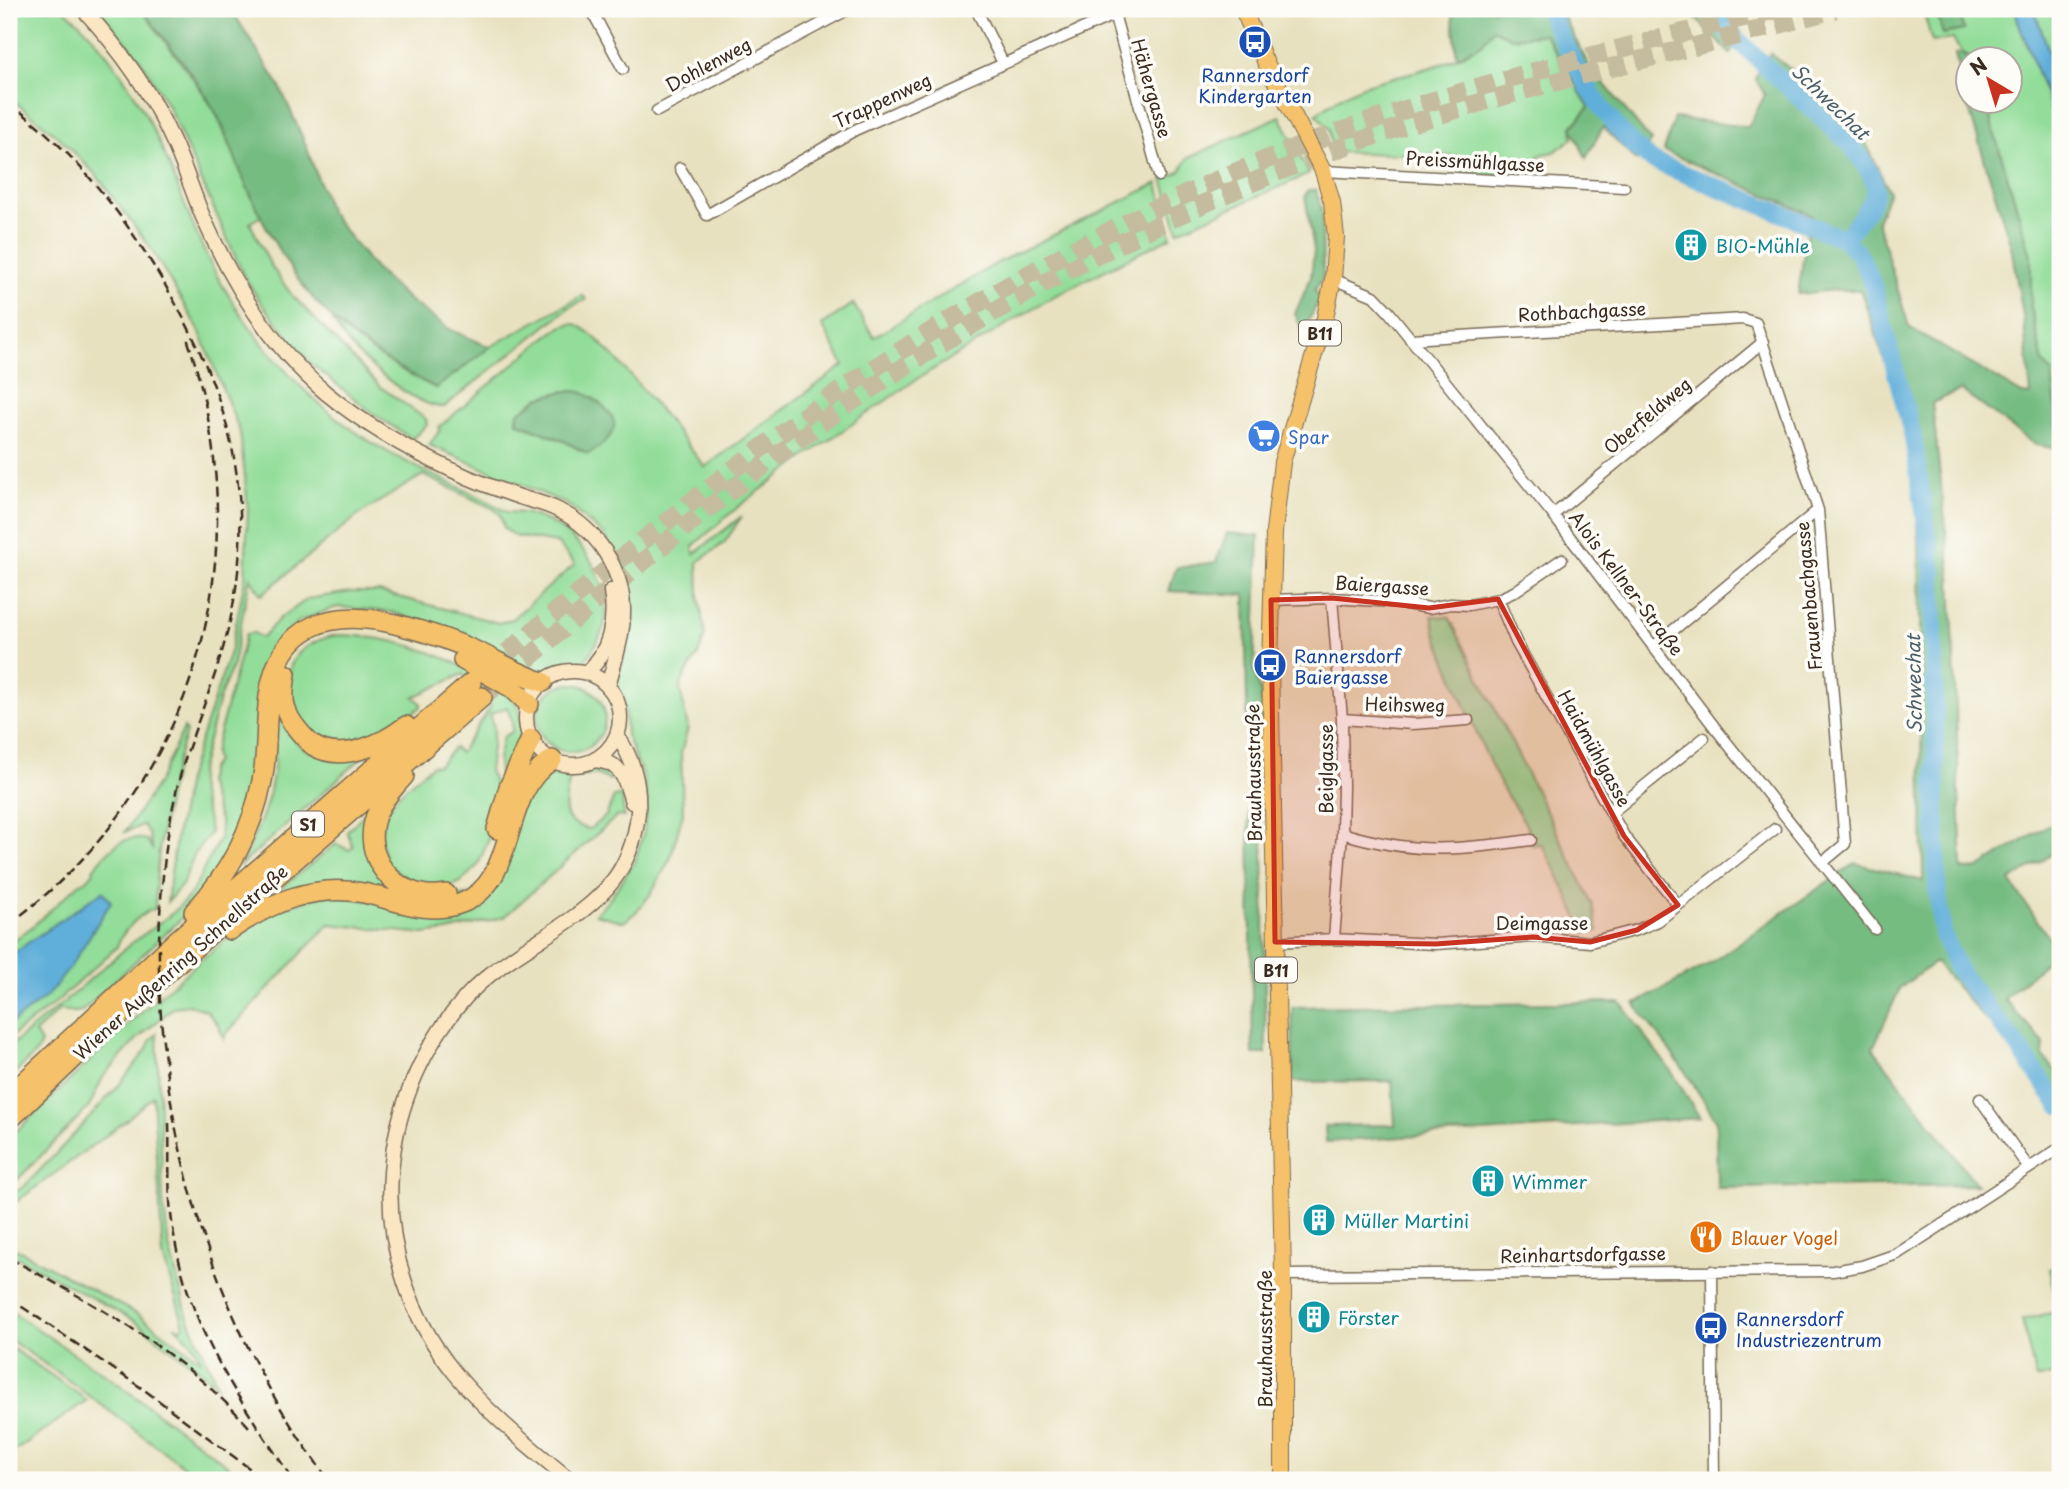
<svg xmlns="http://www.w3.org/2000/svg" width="2069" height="1489" font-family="'Playpen Sans',sans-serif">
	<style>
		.green { fill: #92dd99; stroke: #66845c; stroke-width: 2; fill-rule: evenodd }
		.forest { fill: #75bc81; stroke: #587350; stroke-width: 2 }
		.water { fill: #60afda; stroke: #4e6c7c; stroke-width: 2 }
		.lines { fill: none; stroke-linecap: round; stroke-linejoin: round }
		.river { stroke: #60afda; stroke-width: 18 }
		.motorway-tunnel { stroke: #c5bc9f; stroke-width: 19; stroke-dasharray: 19 10; stroke-linecap: butt }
		.minor-casing { stroke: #786a56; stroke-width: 13 }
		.secondary-casing { stroke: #786a56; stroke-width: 17 }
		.primary-casing { stroke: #786a56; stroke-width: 18 }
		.motorway-casing { stroke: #786a56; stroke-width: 22 }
		.minor { stroke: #fff; stroke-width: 10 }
		.secondary { stroke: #fbe6c4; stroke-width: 14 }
		.primary { stroke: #f5c16b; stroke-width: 16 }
		.motorway { stroke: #f5c16b; stroke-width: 19 }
		.rail { stroke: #3b2a1e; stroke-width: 2.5; stroke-dasharray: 10 5; stroke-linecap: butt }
		.marked { fill: #c8321e; fill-opacity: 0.2; stroke: #c8321e; stroke-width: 5; stroke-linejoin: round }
		.labels { text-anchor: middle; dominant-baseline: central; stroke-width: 7; stroke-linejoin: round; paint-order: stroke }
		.shield { fill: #fdfcf7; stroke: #75695f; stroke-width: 2 }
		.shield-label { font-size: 16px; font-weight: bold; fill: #3b2a1e }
		.street-label { font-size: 18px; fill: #3b2a1e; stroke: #fdfcf7 }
		.transit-label { font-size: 18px; fill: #164399; stroke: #fdfcf7; text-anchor: start }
		.culture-label { font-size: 18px; fill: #0d838f; stroke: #fdfcf7; text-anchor: start }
		.shop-label { font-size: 18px; fill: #366cbe; stroke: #fdfcf7; text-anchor: start }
		.food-label { font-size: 18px; fill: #c56008; stroke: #fdfcf7; text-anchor: start }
		.water-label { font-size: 19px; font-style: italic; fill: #4a5f69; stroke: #fdfcf7 }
	</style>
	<rect width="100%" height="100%" fill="#fdfcf7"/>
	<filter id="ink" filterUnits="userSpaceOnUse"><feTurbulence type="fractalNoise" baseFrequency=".0143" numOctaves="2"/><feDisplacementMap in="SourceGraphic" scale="14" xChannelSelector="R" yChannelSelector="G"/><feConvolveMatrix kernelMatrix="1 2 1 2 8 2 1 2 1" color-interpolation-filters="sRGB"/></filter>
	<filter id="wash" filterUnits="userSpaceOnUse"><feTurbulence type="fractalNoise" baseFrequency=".00686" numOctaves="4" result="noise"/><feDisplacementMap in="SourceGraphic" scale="28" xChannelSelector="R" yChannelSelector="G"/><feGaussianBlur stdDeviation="1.57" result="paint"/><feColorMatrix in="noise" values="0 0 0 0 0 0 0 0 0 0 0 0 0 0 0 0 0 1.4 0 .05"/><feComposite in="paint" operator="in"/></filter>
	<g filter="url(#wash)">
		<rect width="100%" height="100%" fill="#e8e1bf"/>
		<path class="green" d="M9 9H64C113 50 146 109 170 167 186 208 201 250 224 288 262 351 312 406 374 444 416 470 464 487 507 512 514 513 522 512 528 514 572 525 607 569 606 614 605 631 594 649 584 662L555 666 540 674 454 633 391 612 337 607 299 621 276 644 266 665 261 688 258 741 241 813 224 863 192 907 179 921 82 1011 75 1012 59 1010 35 1033 41 1043 36 1053 9 1079V1047L64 1002 128 946 174 912 191 894 220 838V821L207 782 210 770 216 761 214 753 246 634 254 633 262 638 280 618 308 599 350 592H379L499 623 512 619 575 564 557 543 514 536 504 528 500 514 494 509 423 475 361 513 261 595 250 577 233 664 219 699 199 774C197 795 209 813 210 833L195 853 182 885 167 902 176 838 187 780 231 649 245 579 248 508 240 432 199 330 150 247 97 176 62 140 9 97Z
			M98 9H141L195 81 215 111 261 216 250 223 271 266 291 294 379 386 426 419 427 425 412 439 375 415 310 363 261 303 243 274 167 104 141 60Z
			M1923 9H1935L1943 34 1963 30 1958 9H2016L2017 18 2060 133V449L2052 372 2043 364 2031 307V255L1991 122 1988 102H2010V60C1983 59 1967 66 1953 39L1932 42Z
			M2034 9H2051L2060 36V83Z
			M1493 29 1512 38 1544 33 1589 107 1572 127 1573 138 1554 152 1540 155 1520 175 1463 174 1458 156 1335 152 1332 148 1329 129 1316 114C1329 105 1343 94 1358 88 1402 70 1463 71 1493 29Z
			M1280 116 1309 174 1178 231 1163 179 1180 172 1188 158Z
			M1158 183 1171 237 1052 297 914 381 806 456 738 507 693 546 694 554 742 516 724 543 698 562 699 597 705 635 698 655 684 677 680 689 688 728 681 753 683 813 670 859 650 895 636 912 624 922 595 914 607 902 634 863 644 832 647 799 643 776 626 735 625 709 615 687 631 628 632 609 626 573 604 535 567 504 429 445 440 430 439 427 545 338C553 332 564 323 574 324 598 327 685 443 705 467L844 365 822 325 853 304 874 337 999 262ZM565 391 594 399 609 413 588 454 564 441 517 422 518 413 539 398Z
			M583 295 586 300 571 306 444 407C417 408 365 363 348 343 342 336 337 327 332 320 363 348 397 369 436 388L490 347Z
			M1432 616 1449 617 1593 905 1598 931 1580 933 1581 925 1558 874 1542 844 1532 845C1531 825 1513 807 1503 789 1477 738 1456 684 1435 631Z
			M339 635C391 636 442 653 486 679 497 686 514 695 518 707 526 732 516 751 506 773L503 775 499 772 498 759 503 737 512 732V721L507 707 490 714 494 728 489 771 498 791 488 841 478 865 462 881 452 886 420 888 387 864C385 855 381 845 381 836 381 804 410 783 433 765L438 766 454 748 460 753 491 706 463 674 414 697 421 703V707L389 730 366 742 330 746 295 721C293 709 288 679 290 669 294 649 321 637 339 635Z
			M537 718a34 34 0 1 1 68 0a34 34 0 1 1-68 0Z
			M277 713C298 760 319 755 365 755L239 867C256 836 270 804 274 768 276 749 272 731 277 713Z
			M184 728 186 732C167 789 156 849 155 909 142 911 120 933 117 947L54 1004 9 1038V944L33 926 80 883 87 880 94 872 93 869C109 851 120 833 147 840L153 851 149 834 143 825 125 832 158 783Z
			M595 766 609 770 615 778 609 780 596 774 570 778C565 802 557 824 590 829L606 816 614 797 622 795 624 817 617 816 504 917 448 931 424 934 329 924 225 1035 224 1040 219 1026 206 1010 188 1005 174 1007 137 1039 103 1077 89 1107 9 1188V1138L135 1018 202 959 239 929 266 912 325 895 378 902 482 894 521 804 553 769 577 770Z
			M374 804 366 822 398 894 271 896 336 844 349 850 353 847 347 831Z
			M157 1034 163 1201 169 1247 187 1315 218 1387 197 1368 133 1320 9 1253V1245L137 1314 202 1361 192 1343 176 1327 182 1328 184 1325 163 1256 153 1096 124 1122 9 1207V1196L25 1186 66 1143 119 1085 147 1049 150 1041Z
			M2060 1266V1373L2036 1379 2022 1320 2059 1311 2049 1269Z
			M9 1310 113 1380 247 1480H202L68 1380 9 1339Z
			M9 1346 87 1400 9 1455Z"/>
		<path class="forest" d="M141 9H231L280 87 305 143 330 212 376 270 409 300 449 329 490 347 436 388C337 339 291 288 247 187 235 162 228 133 213 108 193 73 166 41 141 9Z
			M1452 9H1563L1561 12 1588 64 1651 141 1637 161 1603 127 1586 158 1572 128 1589 107 1545 34 1512 38 1493 29 1482 44 1457 57Z
			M1687 9H1722L1743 34 1730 54Z
			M1935 9H1958L1964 30 1943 34Z
			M1770 53 1856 122 1889 192 1877 221 1909 327 2022 394 2031 395 2023 315 2011 246 1967 103 1955 54 1960 53 1971 59 1968 60V102H1988L1991 122 2031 255V307L2043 363 2052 372 2060 450 2034 444 1961 390 1932 403 1951 575 1962 870 1978 868 2060 818V849L2010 881 2058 951 2004 999 2044 1043 2043 1056 2060 1076V1094L2027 1050 1984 1018 1935 962 1900 988 1873 1048 1977 1185 1717 1188 1716 1120 1686 1073 1635 1004 1709 964 1855 863 1923 881 1919 541 1912 459 1897 398 1865 303 1860 290H1835L1798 294 1807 233 1812 215 1664 151 1674 118 1748 127 1765 95 1755 78Z
			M1316 189 1322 212 1323 277 1315 290 1320 299 1303 331 1295 314 1311 277 1314 250 1305 196 1308 191Z
			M565 391C570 391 576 391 581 392 592 396 617 414 614 427 611 440 598 448 588 454L564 441 517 422 518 413 539 398Z
			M1227 533 1259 536 1254 672 1261 693 1266 1054H1253L1245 595 1169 591 1176 568 1216 562Z
			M1620 1002 1673 1074 1700 1118 1326 1142 1325 1126 1395 1125 1392 1081 1293 1082 1292 1007Z"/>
		<path class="water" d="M2016 9H2034L2060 83V133L2017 18Z
			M103 891 111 902 69 969 47 996 9 1025V956Z"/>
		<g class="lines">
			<path class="river" d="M1547 9C1574 64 1602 124 1653 161L1844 239 1859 254 1872 282 1913 437 1933 572 1937 887 1943 934 1959 972 2016 1044 2060 1106
				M1704 9 1851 145C1890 195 1877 194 1844 239"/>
		</g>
	</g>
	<g filter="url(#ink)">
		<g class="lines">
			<path class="motorway-tunnel" d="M485 671C598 577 712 481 833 396 952 313 1080 242 1213 182 1394 102 1586 57 1778 9
				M482 697C600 598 717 495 844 407 1001 299 1171 209 1351 144 1509 87 1674 55 1835 9"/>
			<defs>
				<path id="minor" d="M602 9 593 13 623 69
					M976 9 1003 63
					M1113 10 1159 176
					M657 111 849 9
					M680 168 707 215 855 130 1127 9
					M1323 171 1624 187
					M1333 279 1374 296 1389 312 1550 511 1716 729 1875 929
					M1410 339 1743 319 1756 323 1818 510 1845 844 1822 863
					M1553 515 1763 342
					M1332 598 1342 719 1343 786 1342 833 1334 939
					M1498 599 1516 642 1624 836 1678 905
					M1271 600 1332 598 1394 602 1429 608 1451 604 1469 605 1498 599 1514 592 1562 559
					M1653 647 1818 510
					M1342 719 1413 724 1468 720
					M1611 813 1704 738
					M1342 833C1414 855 1458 850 1531 840
					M1275 942 1334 939 1436 944 1533 937 1590 942 1637 930 1658 921 1775 829
					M1980 1099 2028 1167
					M1712 1271 1714 1480
					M1283 1275 1833 1271 1862 1266 1897 1254 2060 1148"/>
				<path id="secondary" d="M83 9C119 48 150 90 172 139 184 164 192 191 203 217 232 283 270 346 326 393 365 425 407 449 452 470 475 481 501 491 526 499 538 502 549 505 560 511 596 529 622 568 623 608 624 634 614 662 608 686
					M526 718a47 47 0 1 1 94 0a47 47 0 1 1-94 0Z
					M587 672C610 652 616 621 611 591
					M594 760C622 762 625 778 632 802
					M570 1480C530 1447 487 1413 454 1372 364 1260 371 1105 465 998 506 952 568 931 607 888 643 848 650 780 617 736"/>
				<path id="primary" d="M1243 9 1265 61 1323 171 1332 202 1336 237 1333 279 1325 318 1282 462 1274 532 1270 665 1283 1275V1480"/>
				<path id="motorway" d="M463 660 512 688 529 704
					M286 674C282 698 282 711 298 730 303 736 308 742 314 746 342 763 383 744 406 726
					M404 776C392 789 378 805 374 822 363 865 404 903 446 894
					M497 829 509 787 531 739
					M194 912C229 874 252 832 262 781 268 753 265 725 269 696 279 621 334 608 399 625 427 632 454 641 480 653 501 663 520 675 543 682
					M230 930C270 903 313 883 364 893 396 900 429 916 462 903 520 880 498 794 552 760
					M9 1096 176 941 471 683
					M9 1120 98 1035 205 938 482 697"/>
			</defs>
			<use href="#minor" class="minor-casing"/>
			<use href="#secondary" class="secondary-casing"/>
			<use href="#primary" class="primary-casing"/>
			<use href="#motorway" class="motorway-casing"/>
			<use href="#minor" class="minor"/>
			<use href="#secondary" class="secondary"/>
			<use href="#primary" class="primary"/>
			<use href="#motorway" class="motorway"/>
			<path class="rail" d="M9 103C69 147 114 202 153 265 219 372 256 473 234 600 226 650 207 696 190 744 175 787 167 831 163 876 142 1082 203 1315 329 1480
				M9 924C197 786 261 556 187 338
				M169 1123C170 1153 168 1183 171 1214 184 1324 234 1391 293 1480
				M9 1258C100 1307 180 1350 250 1428
				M9 1298 143 1389 265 1480"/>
		</g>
	</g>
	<path class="marked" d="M1332 598 1429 608 1498 599 1624 836 1678 905 1637 930 1590 942 1533 937 1436 944 1275 942 1271 600Z"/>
	<defs>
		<symbol id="bus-disc" viewBox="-11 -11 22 22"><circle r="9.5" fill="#1a4fb4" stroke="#fdfcf7"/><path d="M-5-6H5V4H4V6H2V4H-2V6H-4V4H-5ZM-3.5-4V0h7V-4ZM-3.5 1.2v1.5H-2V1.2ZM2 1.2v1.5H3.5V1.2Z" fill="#fff"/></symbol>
		<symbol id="building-disc" viewBox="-11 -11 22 22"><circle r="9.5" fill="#0f9aa8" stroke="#fdfcf7"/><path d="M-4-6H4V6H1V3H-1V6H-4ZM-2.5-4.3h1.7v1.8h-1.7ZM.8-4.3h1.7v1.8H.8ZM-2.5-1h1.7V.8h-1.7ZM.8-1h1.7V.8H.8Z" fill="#fff"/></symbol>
		<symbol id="supermarket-disc" viewBox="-11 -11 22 22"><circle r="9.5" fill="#3f7fe0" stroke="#fdfcf7"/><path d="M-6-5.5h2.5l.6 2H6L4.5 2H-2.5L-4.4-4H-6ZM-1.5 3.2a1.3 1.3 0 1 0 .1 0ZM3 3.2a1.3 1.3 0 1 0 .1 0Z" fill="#fff"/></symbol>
		<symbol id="restaurant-disc" viewBox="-11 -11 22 22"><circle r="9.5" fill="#e8710a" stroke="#fdfcf7"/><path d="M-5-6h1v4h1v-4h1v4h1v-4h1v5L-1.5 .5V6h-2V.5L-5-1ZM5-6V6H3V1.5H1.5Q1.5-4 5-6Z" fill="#fff"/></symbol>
	</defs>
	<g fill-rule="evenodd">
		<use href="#bus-disc" x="1236" y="23" width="38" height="38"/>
		<use href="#building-disc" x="1672" y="226" width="38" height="38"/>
		<use href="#supermarket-disc" x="1245" y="417" width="38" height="38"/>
		<use href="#bus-disc" x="1251" y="646" width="38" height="38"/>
		<use href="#building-disc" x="1469" y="1162" width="38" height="38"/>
		<use href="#building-disc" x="1300" y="1201" width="38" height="38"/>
		<use href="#restaurant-disc" x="1687" y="1218" width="38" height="38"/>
		<use href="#building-disc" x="1295" y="1298" width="38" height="38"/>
		<use href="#bus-disc" x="1692" y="1309" width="38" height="38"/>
	</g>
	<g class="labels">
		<g class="shield">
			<rect x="1299" y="320.5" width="42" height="25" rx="5"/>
			<rect x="292" y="811.5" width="32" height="25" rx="5"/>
			<rect x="1255" y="957.5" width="42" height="25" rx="5"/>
		</g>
		<g class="shield-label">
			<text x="1320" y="333">B11</text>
			<text x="308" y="824">S1</text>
			<text x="1276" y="970">B11</text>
		</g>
		<g class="street-label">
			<text transform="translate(708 64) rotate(-28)">Dohlenweg</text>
			<text transform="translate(1152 88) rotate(74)">Hähergasse</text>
			<text transform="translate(882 100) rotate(-25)">Trappenweg</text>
			<text transform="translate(1475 161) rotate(3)">Preissmühlgasse</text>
			<text transform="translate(1582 311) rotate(-3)">Rothbachgasse</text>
			<text transform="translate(1647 415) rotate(-40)">Oberfeldweg</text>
			<text transform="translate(1627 583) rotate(53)">Alois Kellner-Straße</text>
			<text transform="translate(1382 585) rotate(4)">Baiergasse</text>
			<text transform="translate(1808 596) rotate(-95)">Frauenbachgasse</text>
			<text transform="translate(1405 704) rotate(1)">Heihsweg</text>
			<text transform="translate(1595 748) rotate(61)">Haidmühlgasse</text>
			<text transform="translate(1325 769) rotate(-90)">Beiglgasse</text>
			<text transform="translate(1253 773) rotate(-91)">Brauhausstraße</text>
			<text x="1542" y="922">Deimgasse</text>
			<text transform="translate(180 962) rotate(-42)">Wiener Außenring Schnellstraße</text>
			<text transform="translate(1583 1254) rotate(-1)">Reinhartsdorfgasse</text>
			<text transform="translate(1264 1339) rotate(-90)">Brauhausstraße</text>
		</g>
		<g class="transit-label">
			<text x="1255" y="74" text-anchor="middle">Rannersdorf<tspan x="1255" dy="21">Kindergarten</tspan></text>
			<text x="1294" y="655">Rannersdorf<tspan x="1294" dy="21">Baiergasse</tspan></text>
			<text x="1736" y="1318">Rannersdorf<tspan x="1736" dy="21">Industriezentrum</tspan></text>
		</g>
		<g class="culture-label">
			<text x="1716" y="245">BIO-Mühle</text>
			<text x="1512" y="1181">Wimmer</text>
			<text x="1344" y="1220">Müller Martini</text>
			<text x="1338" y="1317">Förster</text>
		</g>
		<g class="shop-label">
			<text x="1288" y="436">Spar</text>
		</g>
		<g class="food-label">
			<text x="1730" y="1237">Blauer Vogel</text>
		</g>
		<g class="water-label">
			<text transform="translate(1831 101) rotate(44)">Schwechat</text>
			<text transform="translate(1913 684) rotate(-91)">Schwechat</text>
		</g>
	</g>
	<rect width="2069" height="1489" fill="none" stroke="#fdfcf7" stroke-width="35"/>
	<g transform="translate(1989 80) rotate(322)"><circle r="33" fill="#fdfcf7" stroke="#afa8a0" stroke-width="2"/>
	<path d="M0-5L12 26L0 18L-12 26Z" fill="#c8321e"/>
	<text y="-10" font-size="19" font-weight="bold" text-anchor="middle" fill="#3b2a1e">N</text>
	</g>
</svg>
